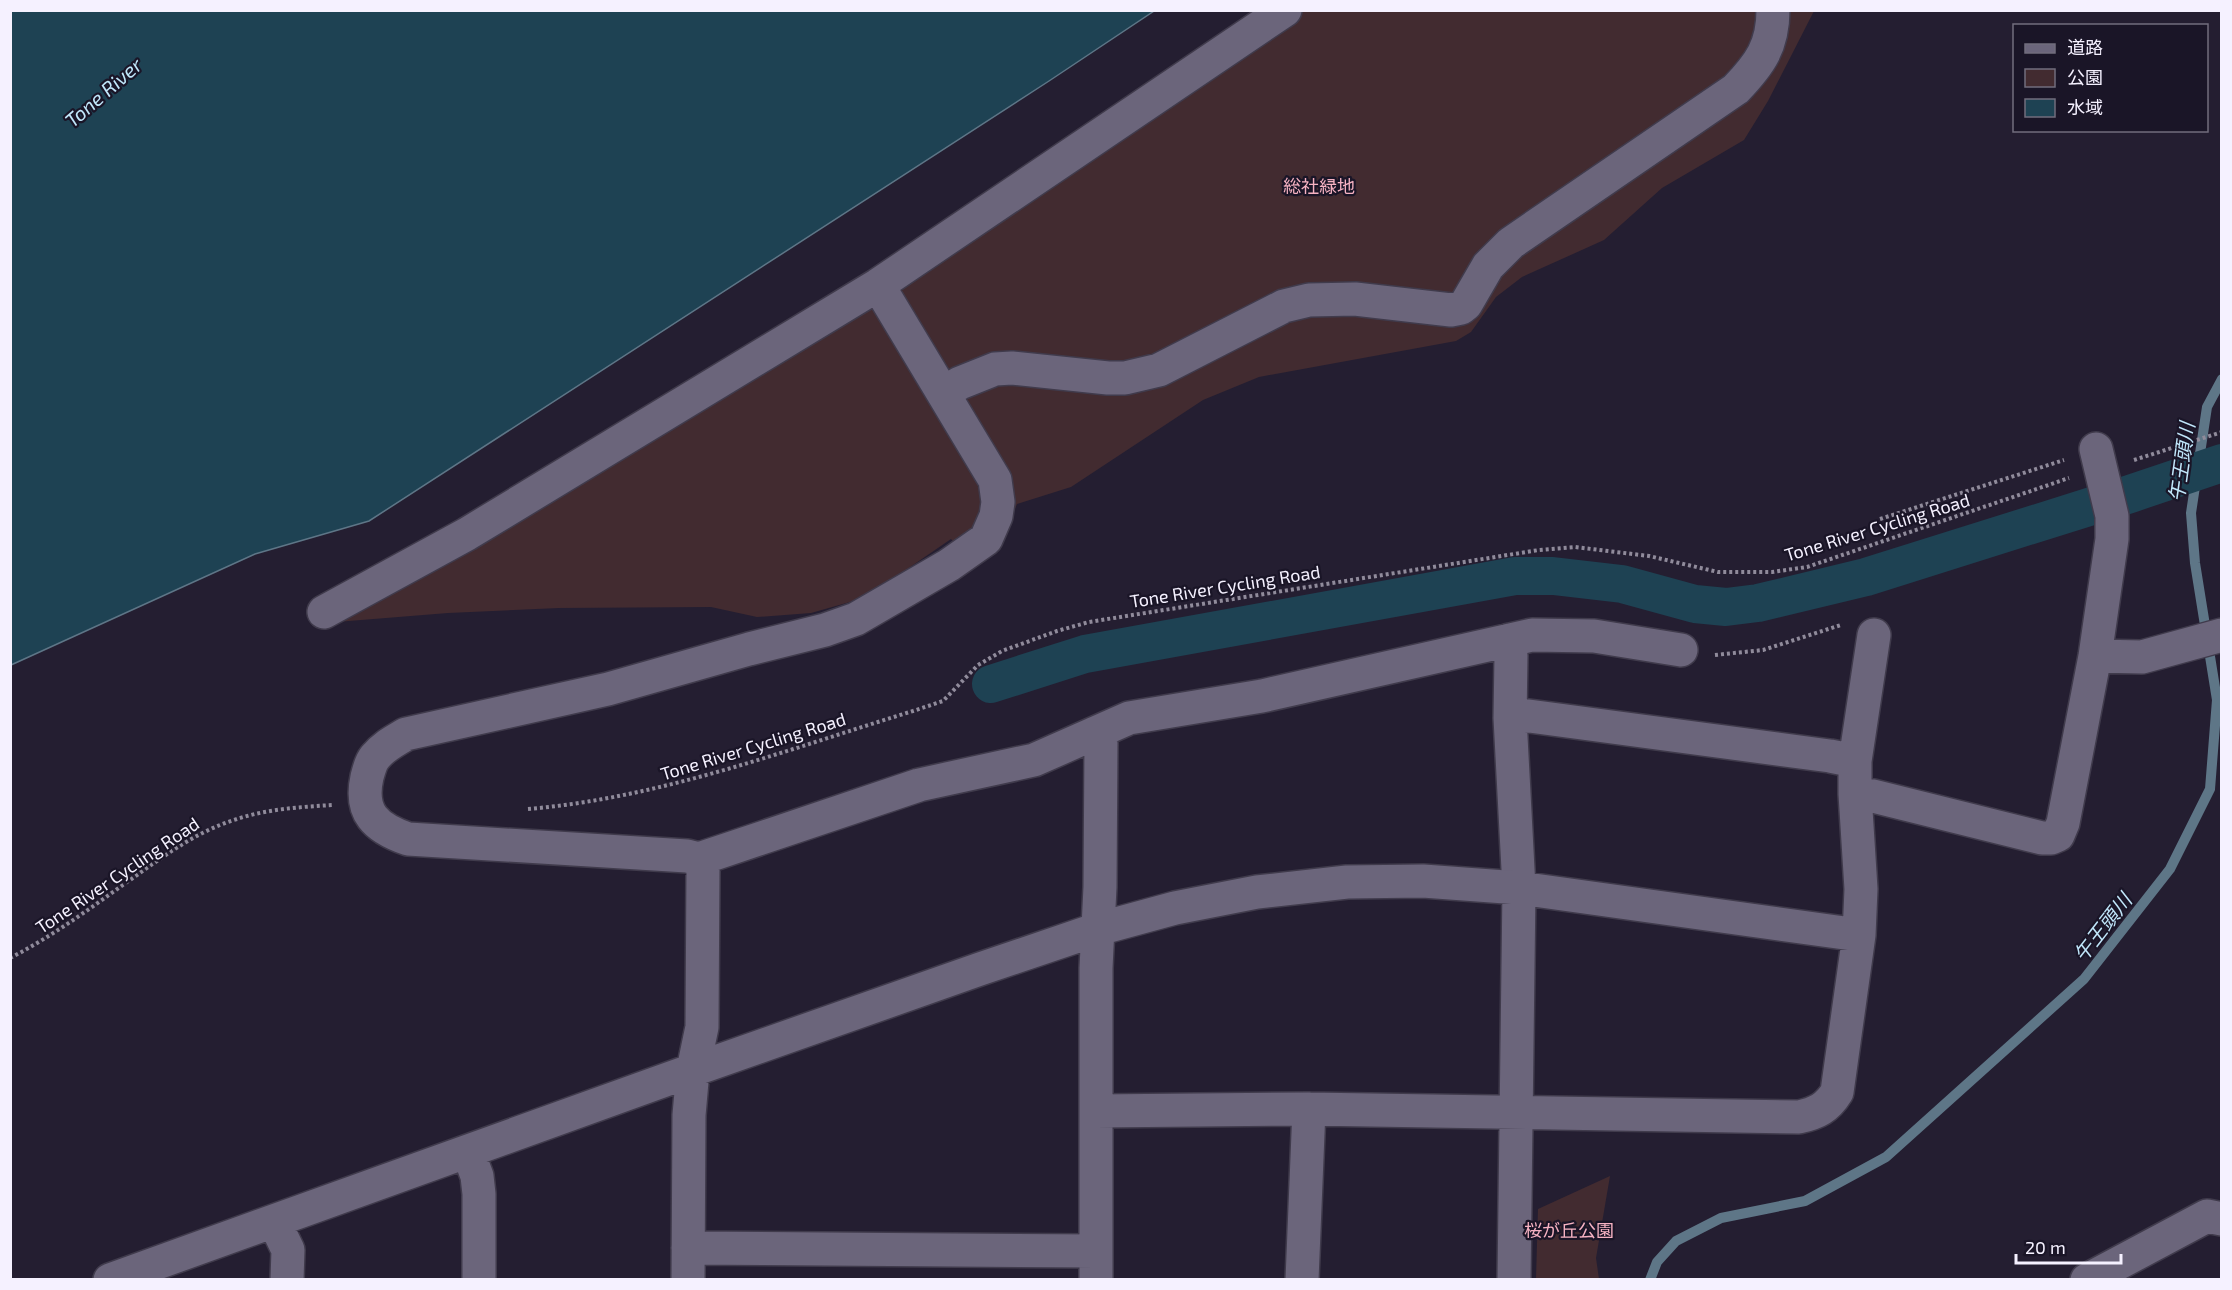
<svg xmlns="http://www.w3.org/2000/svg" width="2232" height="1290" font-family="'Exo 2','Noto Sans JP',sans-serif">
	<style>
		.green { fill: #422b30 }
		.water { fill: #1e4253; stroke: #5e7687; stroke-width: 1.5 }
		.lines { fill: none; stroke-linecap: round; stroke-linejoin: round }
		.stream { stroke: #5e7687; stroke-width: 10 }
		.canal { stroke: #1e4253; stroke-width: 38 }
		.minor-casing { stroke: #403b4c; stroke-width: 36 }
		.path { stroke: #908b9b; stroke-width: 4; stroke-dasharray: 3 3; stroke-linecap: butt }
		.minor { stroke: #6b657b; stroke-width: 33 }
		.labels { text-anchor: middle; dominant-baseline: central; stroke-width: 4.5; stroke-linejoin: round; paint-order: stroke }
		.park-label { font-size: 18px; fill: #f6b2c2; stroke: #1a1527 }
		.street-label { font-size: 18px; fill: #f5f1ff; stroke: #1a1527 }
		.water-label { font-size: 20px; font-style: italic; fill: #c1e7fb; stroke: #1a1527 }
	</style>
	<rect width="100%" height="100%" fill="#241e31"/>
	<path class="green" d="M1264 11H1814L1768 101 1744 140 1662 188 1604 240 1522 277 1496 297 1471 332 1456 341 1259 377 1203 400 1071 487 1017 504 1003 537 975 563 951 539 884 585 850 602 811 613 757 617 711 607 559 608 448 613 324 623 400 556 882 270Z
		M1610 1176 1596 1258 1599 1279H1536L1538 1209Z"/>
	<path class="water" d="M10 11 11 10 1154 11 1049 81 369 521 255 554 11 665Z"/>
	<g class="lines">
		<path class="stream" d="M1650 1280 1657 1262 1676 1241 1721 1218 1805 1201 1886 1157 2084 979 2170 869 2210 789 2217 700 2195 563 2191 513 2207 407 2222 379"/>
		<path class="canal" d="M991 684 1085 654 1515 576H1553L1622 584 1695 604 1726 607 1758 603 1866 577 2130 494 2222 463"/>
		<defs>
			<path id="minor" d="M878 285 995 480 998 502 996 516 986 539 949 565 856 619 825 630 749 649 608 689 406 734C395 741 384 746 376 756 371 761 369 770 367 777 359 813 376 828 408 839L687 856 699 859 919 785 1034 760 1129 718 1262 696 1532 635 1594 636 1681 650
				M943 393 960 383 995 369 1012 368 1108 378H1125L1159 370 1284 306 1309 300 1355 299 1451 310 1461 308 1466 304 1488 266 1511 243 1736 89C1760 64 1773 46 1773 10
				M324 612 467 534 878 285 1285 10
				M1509 640 1511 656 1510 718 1519 888 1514 1280
				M2095 656 2142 657 2222 635
				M1510 718 1529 716 1830 756 1855 761
				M1095 733 1101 743 1100 887 1096 968V1280
				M1855 794 1873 796 2042 838H2051L2058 835 2063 823 2095 656 2112 539V516L2096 449
				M1096 1111 1309 1109 1799 1117C1817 1113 1827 1108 1837 1092L1859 935 1861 889 1855 794V761L1874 635
				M468 1152 477 1176 479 1194V1280
				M274 1221 288 1250 287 1280
				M688 1248 1096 1251
				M110 1280 693 1070 980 969 1098 929 1175 908 1257 892 1347 882 1423 881 1519 888 1859 935
				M688 1280 689 1115 693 1070 702 1027 703 868 699 859
				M1302 1280 1309 1109
				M2087 1280 2207 1216 2222 1219"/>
		</defs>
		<use href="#minor" class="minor-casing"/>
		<path class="path" d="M2134 460 2222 432
			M1880 519 2064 460
			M1715 655 1763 650 1841 625
			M528 809C660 798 786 750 913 711L943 701 978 665 1002 651 1057 631 1089 622 1539 550 1575 547 1649 556 1718 572H1772L1807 567 2069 478
			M10 958C55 935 96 904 137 875 168 853 200 830 237 819 267 809 300 807 332 805"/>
		<use href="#minor" class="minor"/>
	</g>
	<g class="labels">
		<g class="park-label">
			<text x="1319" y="186">総社緑地</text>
			<text x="1569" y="1230">桜が丘公園</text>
		</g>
		<g class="street-label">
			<text transform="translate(1877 527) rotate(-17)">Tone River Cycling Road</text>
			<text transform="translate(1225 586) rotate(-9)">Tone River Cycling Road</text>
			<text transform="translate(753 746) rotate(-17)">Tone River Cycling Road</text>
			<text transform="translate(117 875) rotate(-34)">Tone River Cycling Road</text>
		</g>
		<g class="water-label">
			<text transform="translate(103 92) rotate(-41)">Tone River</text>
			<text transform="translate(2181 462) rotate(-82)">午王頭川</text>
			<text transform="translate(2102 927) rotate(-52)">午王頭川</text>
		</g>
	</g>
	<rect width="2232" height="1290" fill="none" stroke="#f5f1ff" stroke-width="24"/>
	<rect x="2013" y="24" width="195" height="108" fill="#1a1527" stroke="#726d7d" stroke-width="1.5"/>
	<rect x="2025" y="44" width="30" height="9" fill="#6b657b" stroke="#726d7d" stroke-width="1.5"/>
	<text x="2067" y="54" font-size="18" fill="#f5f1ff">道路</text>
	<rect x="2025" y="69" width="30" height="18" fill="#422b30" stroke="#726d7d" stroke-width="1.5"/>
	<text x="2067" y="84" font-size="18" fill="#f5f1ff">公園</text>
	<rect x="2025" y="99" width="30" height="18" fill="#1e4253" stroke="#726d7d" stroke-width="1.5"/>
	<text x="2067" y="114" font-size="18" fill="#f5f1ff">水域</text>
	<path d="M2016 1254v9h105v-9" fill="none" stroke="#f5f1ff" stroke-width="3"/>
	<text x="2025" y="1254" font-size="18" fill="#f5f1ff" stroke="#1a1527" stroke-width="4.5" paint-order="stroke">20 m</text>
</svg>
